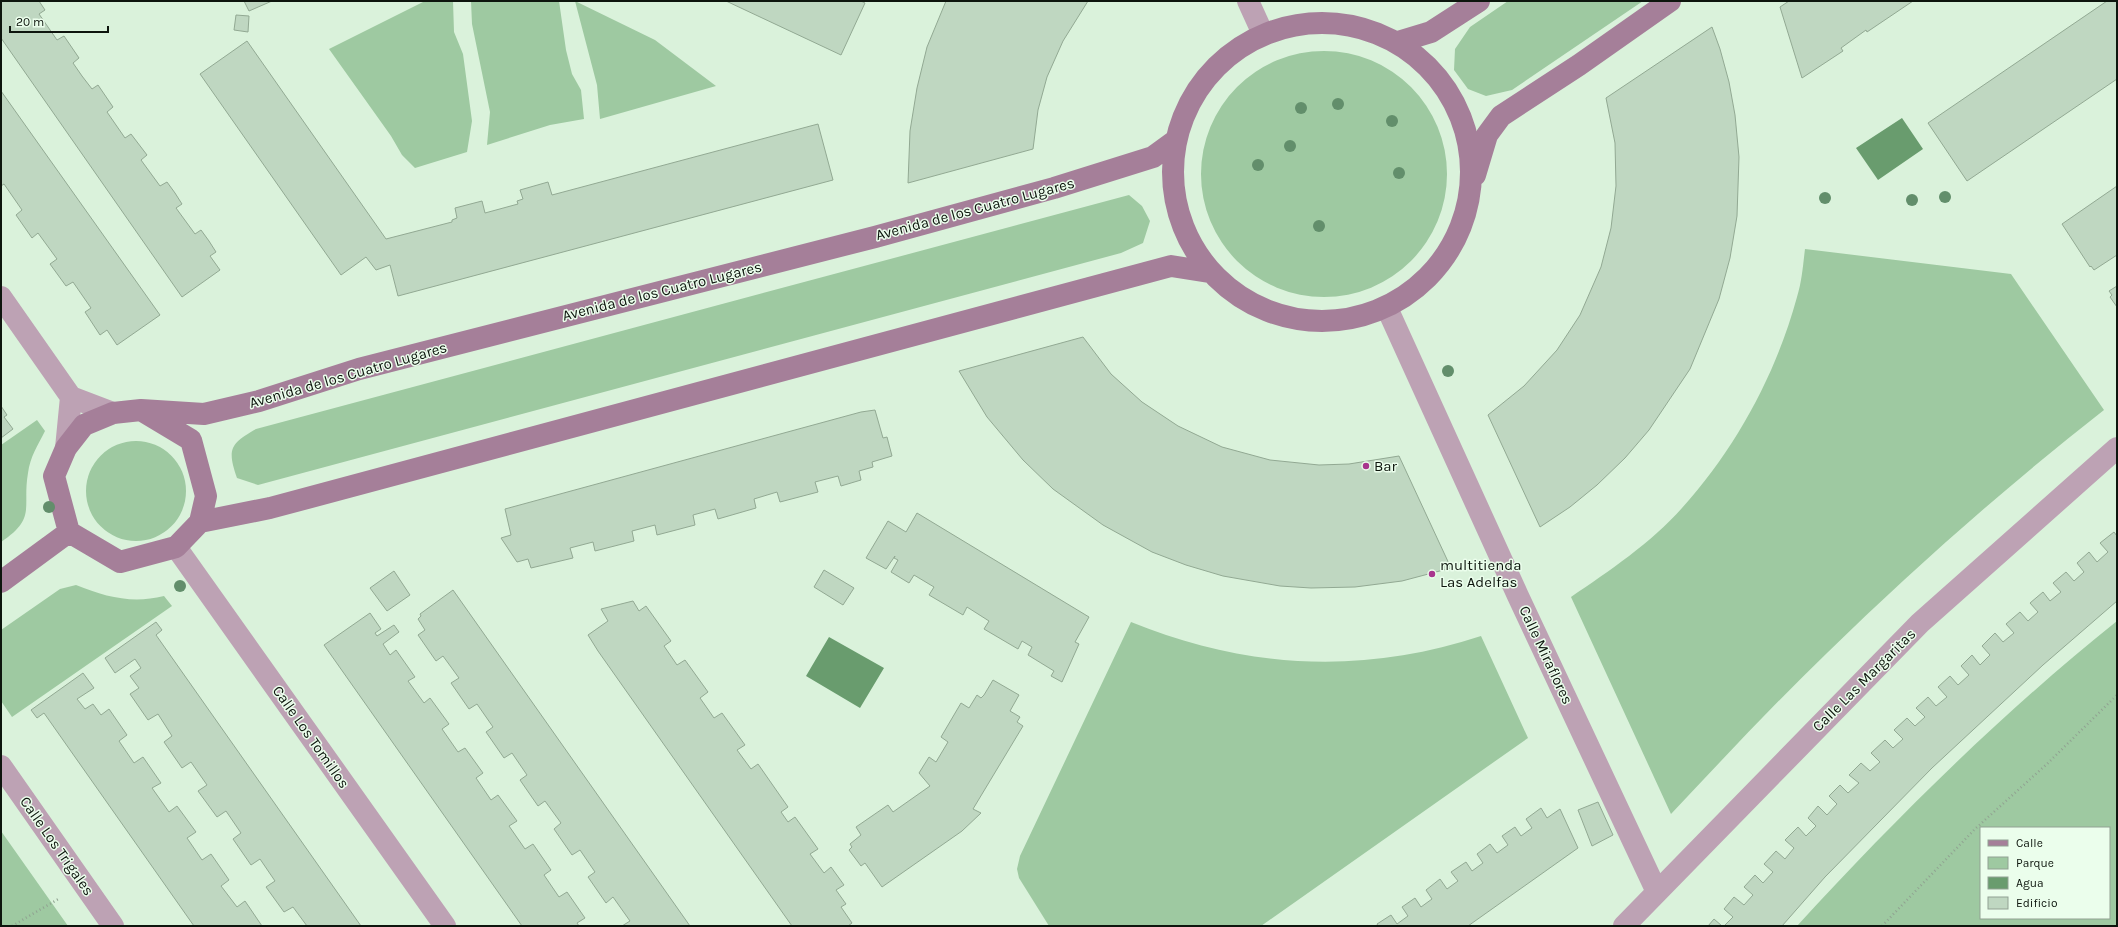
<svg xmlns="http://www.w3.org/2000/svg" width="2118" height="927" font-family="Karla,sans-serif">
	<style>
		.green { fill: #9ec9a1; fill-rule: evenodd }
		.water { fill: #699c6e }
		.building { fill: #bfd7c1; stroke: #92a993 }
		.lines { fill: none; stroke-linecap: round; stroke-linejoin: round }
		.path { stroke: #90a291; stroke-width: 2.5; stroke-dasharray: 1 3; stroke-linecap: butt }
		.street { stroke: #bda2b4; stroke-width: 22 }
		.secondary { stroke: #a57f99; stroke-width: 22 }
		.tree { fill: #628e6b }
		.poi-dot { fill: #a8348d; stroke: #ebfeec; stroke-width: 1.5 }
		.labels { text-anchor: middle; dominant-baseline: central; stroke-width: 3; stroke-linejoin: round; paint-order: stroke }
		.street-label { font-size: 15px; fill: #0d150d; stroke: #ebfeec }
		.poi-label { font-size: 15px; fill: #0d150d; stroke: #ebfeec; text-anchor: start }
	</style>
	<rect width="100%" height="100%" fill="#daf2db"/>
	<path class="green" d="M425 1H453L454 32 463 54 472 121 467 152 415 168 402 155 391 136 329 49Z
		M471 1H559L566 50 572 74 581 90 584 119 550 125 487 145 490 112 472 24Z
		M575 1 655 40 716 86 600 119 597 85Z
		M1508 1H1643L1512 90 1486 96 1468 89 1454 70 1455 49 1470 27Z
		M1201 174a123 123 0 1 1 246 0a123 123 0 1 1-246 0Z
		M1129 195 1142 206 1150 221 1143 243 1121 253 258 485 237 478C227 449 230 444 256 429Z
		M1805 249 2011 274 2104 410C2007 486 1915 567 1827 653 1773 705 1722 760 1671 814L1571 597C1609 571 1651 543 1682 508 1736 448 1776 374 1797 297 1802 281 1803 265 1805 249Z
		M37 420 45 431C38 445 30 457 28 473 22 508 37 518 1 542V445Z
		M86 491a50 50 0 1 1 100 0a50 50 0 1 1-100 0Z
		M76 585C106 597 132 604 164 596L172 606 12 717 1 701V630L60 589Z
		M2117 621V926H1797C1896 818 2002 713 2117 621ZM1981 828H2109V918H1981Z
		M1131 622C1246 669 1363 675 1481 636L1528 738 1261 926H1049L1019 878 1017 869 1020 856Z
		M1 831 68 926H1Z"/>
	<path class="water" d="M1902 118 1923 149 1878 180 1856 148Z
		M829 637 884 668 860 708 806 676Z"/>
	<path class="building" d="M1 1H39L45 10 39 14 57 40 64 36 79 58 73 63 82 76 92 89 98 85 113 107 107 112 125 138 131 134 147 155 141 160 160 186 167 182 175 193 182 204 176 208 195 234 201 230 209 241 216 252 210 256 220 270 182 297 1 38Z
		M244 1H272L249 11Z
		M726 1H861L865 3 841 55Z
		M946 1H1088L1063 41 1047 77 1038 110 1033 149 908 183 910 131 917 88 927 47Z
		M1789 1H1913L1867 32 1866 30 1841 48 1843 51 1802 78 1780 7Z
		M2107 1H2117V79L1967 181 1928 123Z
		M236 15 249 16 248 32 234 30Z
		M1712 27 1720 49 1729 82 1735 115 1739 157 1737 216 1730 258 1719 299 1690 369 1649 430 1625 458 1597 485 1570 507 1540 527 1488 415 1524 386 1557 350 1580 315 1601 267 1611 228 1616 186 1615 143 1606 98Z
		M247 41 386 239 452 222V220L457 218 455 208 482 201 485 213 518 204 517 201 523 199 520 190 548 182 552 195 818 124 833 180 398 296 390 265 376 270 366 257 341 275 200 74Z
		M1 91 160 315 117 345 107 330 100 335 85 312 91 308 73 282 66 286 50 264 57 259 38 233 32 238 16 215 22 210 4 184 1 186Z
		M2117 186V255L2094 270 2091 266 2090 267 2062 224Z
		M2117 286V307L2110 297 2112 295 2109 291Z
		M1083 337 1111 374 1142 402 1178 426 1222 447 1270 460 1319 465 1349 464 1399 456 1451 568 1402 581 1355 587 1311 588 1280 586 1223 576 1186 565 1152 552 1103 525 1053 489 1023 460 987 417 959 371Z
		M1 406 7 415 4 417 13 429 1 438Z
		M875 410 883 438 887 437 892 456 872 462 873 467 859 471 861 480 841 486 838 476 815 482 818 492 780 502 777 492 754 499 756 508 718 519 715 509 693 515 695 525 657 535 655 525 632 531 634 541 595 551 593 542 570 548 573 558 531 568 528 559 517 562 501 538 511 535 505 509 861 412Z
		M917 513 1089 617 1075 642 1079 644 1062 682 1051 676 1054 671 1028 655 1032 647 1022 641 1018 649 984 629 989 621 967 607 963 615 929 595 934 587 914 575 909 583 891 572 898 560 894 558 895 556 886 569 866 558 888 521 906 532Z
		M2114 532 2117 536V601L2043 665 1932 768 1825 877 1782 926H1724L1733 917 1724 909 1734 897 1744 905 1753 895 1744 887 1755 875 1763 883 1773 872 1764 864 1776 851 1785 859 1794 848 1785 840 1798 827 1806 836 1816 826 1808 818 1818 806 1827 815 1837 804 1829 796 1840 785 1848 793 1859 783 1849 775 1861 763 1870 771 1880 762 1871 753 1885 740 1893 748 1903 739 1894 730 1907 718 1915 726 1925 717 1916 708 1928 697 1936 706 1947 697 1938 687 1950 676 1958 685 1969 675 1961 666 1972 655 1980 665 1990 655 1982 646 1995 633 2003 642 2014 633 2006 624 2020 612 2028 621 2038 612 2030 603 2043 592 2050 601 2061 592 2053 583 2066 572 2074 581 2084 572 2077 563 2089 552 2097 562 2108 552 2100 543Z
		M824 570 854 588 843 605 814 587Z
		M394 571 410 595 387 611 370 588Z
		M453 590 690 926H622L630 921 613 897 606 903 588 877 595 872 580 850 572 855 554 829 561 823 545 801 538 806 520 780 527 775 512 753 504 758 486 732 493 727 477 704 469 709 451 683 459 678 443 656 436 661 418 635 425 630 418 619 421 616 420 614Z
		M633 601 639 611 646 606 671 641 664 646 677 665 685 660 708 692 700 698 714 718 722 713 745 745 737 750 751 769 758 764 788 807 781 812 788 822 795 817 818 849 810 854 824 873 831 867 844 885 836 890 846 904 841 907 852 923 848 926H792L598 651 588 635 608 621 601 609Z
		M370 613 381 629 375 633 377 636 394 625 399 632 383 644 390 655 396 650 415 677 408 681 424 703 430 698 449 724 442 729 458 752 465 748 483 773 476 778 491 800 498 795 517 821 509 826 525 849 533 844 551 870 544 875 559 897 567 892 585 918 577 923 579 926H522L324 645Z
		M156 622 162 630 156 635 361 926H307L293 907 284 912 266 887 275 881 260 859 251 865 233 839 241 833 226 811 217 817 198 791 207 785 191 762 182 768 164 742 172 736 158 714 148 720 130 694 139 688 130 676 141 668 135 659 115 673 105 658Z
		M83 673 94 688 77 699 85 709 93 704 101 715 109 709 127 735 119 741 134 763 143 757 161 783 152 788 169 812 177 806 196 832 187 838 202 860 211 854 229 880 221 886 237 907 245 901 262 926H194L44 713 37 718 31 710Z
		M993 680 1019 695 1010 711 1020 717 1017 722 1023 726 973 809 981 813 962 831 882 887 865 863 861 866 849 850 852 847 850 844 861 835 856 827 888 805 893 812 930 786 919 773 929 757 936 762 948 742 941 737 961 703 969 708 977 695 981 698 984 695Z
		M1598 802 1613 835 1592 846 1578 810Z
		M1541 808 1547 818 1560 809 1578 848 1468 926H1378L1377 924 1391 915 1397 924 1408 916 1402 907 1415 898 1421 907 1432 899 1426 890 1440 879 1447 889 1458 881 1451 872 1466 862 1472 871 1483 863 1477 854 1490 844 1497 853 1508 845 1502 836 1515 827 1521 836 1532 828 1526 819Z
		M1714 919 1722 926H1708Z"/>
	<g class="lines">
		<path class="path" d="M12 926 60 898
			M1882 926 1975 829 2048 763 2117 695"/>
		<path class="street" d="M1248 1 1263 34
			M1 297 71 397 113 413
			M1387 308 1518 596 1657 892
			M66 448 71 397
			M176 547 445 926
			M1 766 113 926
			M1624 926 1920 623 2117 448"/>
		<path class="secondary" d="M1173 172a149 149 0 1 1 298 0a149 149 0 1 1-298 0Z
			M1398 42 1431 32 1479 1
			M1475 175 1487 135 1501 116 1579 65 1670 1
			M141 410 191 440 206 496 200 522 176 547 120 562 69 532 54 476 66 448 84 425 113 413 141 410 204 414 259 401 359 369 875 237 1054 188 1153 157 1175 141
			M200 522 270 508 1171 266 1209 272
			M1 582 69 532"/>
	</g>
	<g class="tree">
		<circle cx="1338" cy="104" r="6"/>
		<circle cx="1301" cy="108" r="6"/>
		<circle cx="1392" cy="121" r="6"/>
		<circle cx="1290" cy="146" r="6"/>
		<circle cx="1258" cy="165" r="6"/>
		<circle cx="1399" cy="173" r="6"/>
		<circle cx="1945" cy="197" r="6"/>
		<circle cx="1825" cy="198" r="6"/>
		<circle cx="1912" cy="200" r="6"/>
		<circle cx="1319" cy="226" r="6"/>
		<circle cx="1448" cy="371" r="6"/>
		<circle cx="49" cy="507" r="6"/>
		<circle cx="180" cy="586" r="6"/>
	</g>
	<g class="poi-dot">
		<circle cx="1366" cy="466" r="4"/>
		<circle cx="1432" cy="574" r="4"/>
	</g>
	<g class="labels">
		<g class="street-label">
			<text transform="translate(975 209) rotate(-15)">Avenida de los Cuatro Lugares</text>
			<text transform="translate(662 291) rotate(-14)">Avenida de los Cuatro Lugares</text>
			<text transform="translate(348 375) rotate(-16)">Avenida de los Cuatro Lugares</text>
			<text transform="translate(1546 655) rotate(65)">Calle Miraflores</text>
			<text transform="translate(1864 680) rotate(-45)">Calle Las Margaritas</text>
			<text transform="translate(311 737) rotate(55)">Calle Los Tomillos</text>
			<text transform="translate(57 846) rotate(55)">Calle Los Trigales</text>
		</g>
		<g class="poi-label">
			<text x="1374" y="466">Bar</text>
			<text x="1440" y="565">multitienda<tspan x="1440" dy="17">Las Adelfas</tspan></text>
		</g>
	</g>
	<rect width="2118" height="927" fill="none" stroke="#0d150d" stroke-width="4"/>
	<rect x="1980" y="827" width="130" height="92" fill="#ebfeec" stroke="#92a193"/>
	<rect x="1988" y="840" width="20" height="6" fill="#a57f99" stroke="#92a193"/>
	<text x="2016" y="847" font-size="12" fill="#0d150d">Calle</text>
	<rect x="1988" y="857" width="20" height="12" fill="#9ec9a1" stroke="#92a193"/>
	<text x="2016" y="867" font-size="12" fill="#0d150d">Parque</text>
	<rect x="1988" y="877" width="20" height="12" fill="#699c6e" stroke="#92a193"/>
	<text x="2016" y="887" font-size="12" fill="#0d150d">Agua</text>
	<rect x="1988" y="897" width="20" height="12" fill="#bfd7c1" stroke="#92a193"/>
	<text x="2016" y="907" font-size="12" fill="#0d150d">Edificio</text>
	<path d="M10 26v6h98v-6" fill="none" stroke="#0d150d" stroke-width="2"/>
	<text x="16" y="26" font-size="12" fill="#0d150d" stroke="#ebfeec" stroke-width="3" paint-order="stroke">20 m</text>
</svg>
